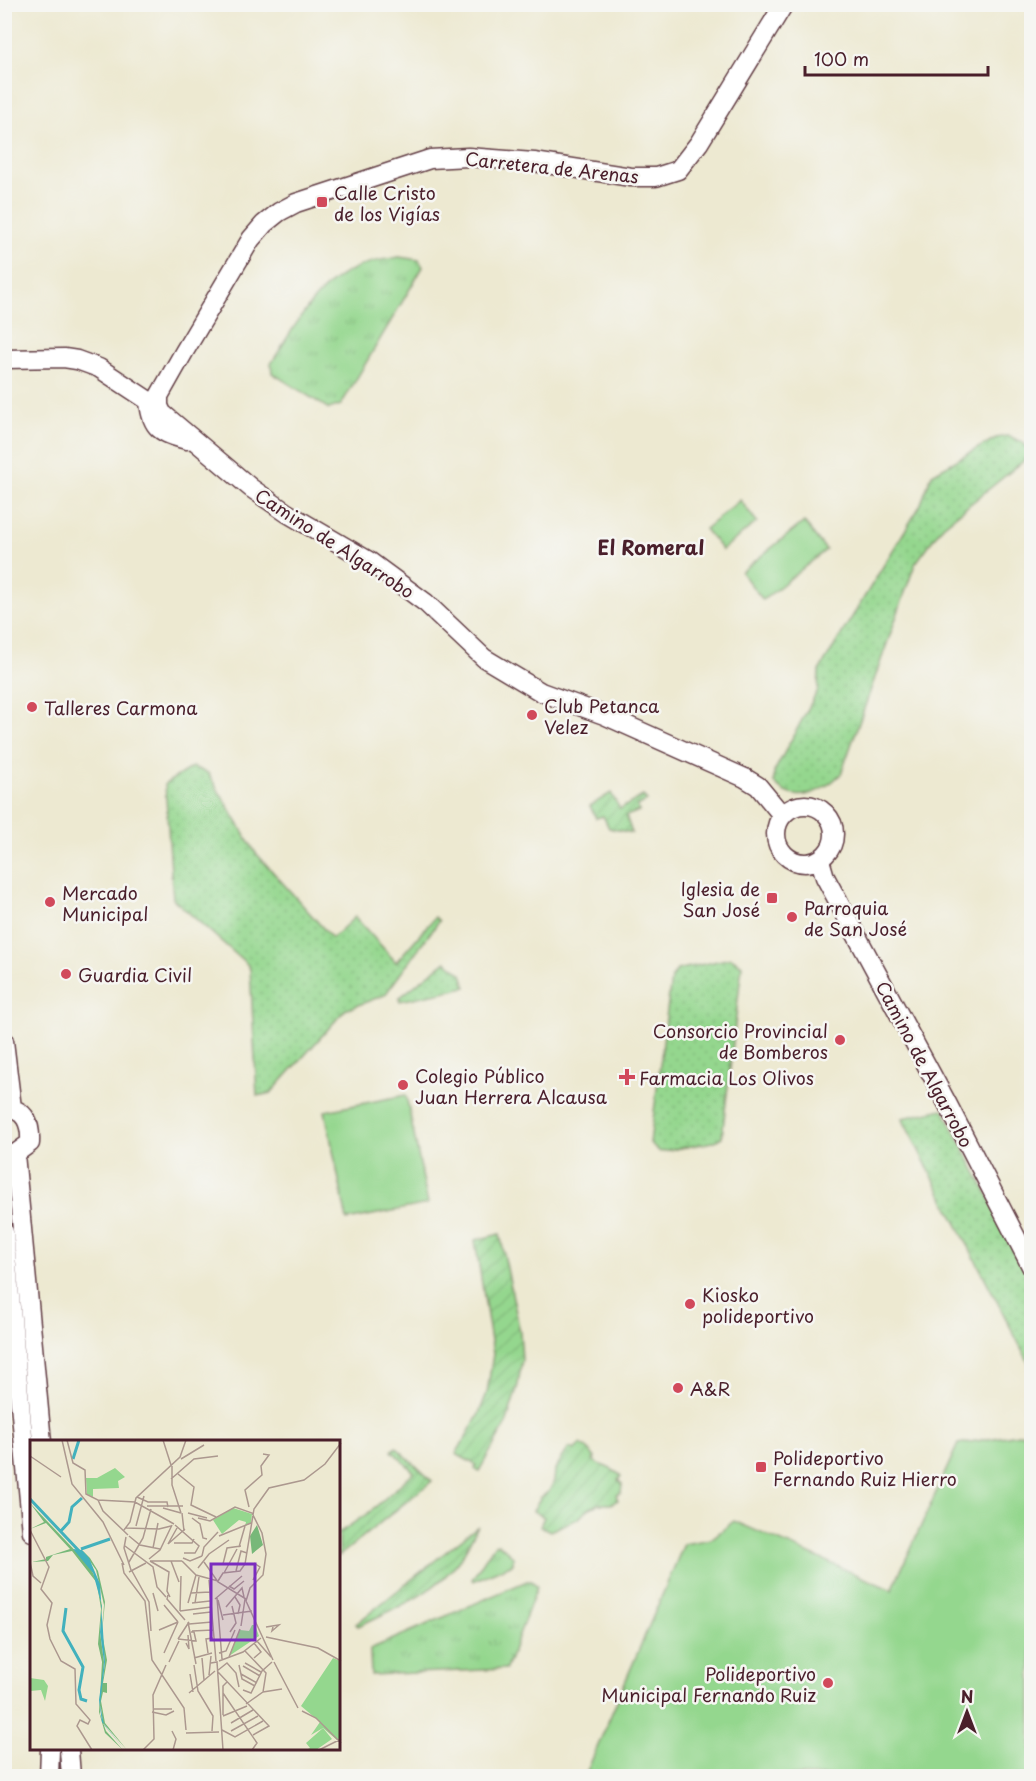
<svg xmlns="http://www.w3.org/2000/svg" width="1036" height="1781" font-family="'Playpen Sans',sans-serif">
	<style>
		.grass { fill: url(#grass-tufts); stroke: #6f7b5c; stroke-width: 1.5 }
		.park { fill: url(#park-dots); stroke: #6f7b5c; stroke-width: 1.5 }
		.garden { fill: url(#garden-furrows); stroke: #6f7b5c; stroke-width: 1.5 }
		.pitch { fill: #94d78e; stroke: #6f7b5c; stroke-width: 1.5 }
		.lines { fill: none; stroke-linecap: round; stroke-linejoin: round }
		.minor-casing { stroke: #623d44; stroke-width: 21 }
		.minor { stroke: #fff; stroke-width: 18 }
		.poi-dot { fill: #d1495b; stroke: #f6f6f2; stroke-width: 2 }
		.labels { text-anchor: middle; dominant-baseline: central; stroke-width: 5; stroke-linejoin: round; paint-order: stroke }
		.street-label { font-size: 18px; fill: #4a1f2b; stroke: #f6f6f2 }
		.poi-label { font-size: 18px; fill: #4a1f2b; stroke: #f6f6f2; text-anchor: start }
		.neighbourhood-label { font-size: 20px; font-weight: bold; fill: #4a1f2b; stroke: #f6f6f2 }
		.inset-river { fill: none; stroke: #42b1bd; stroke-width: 3 }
		.inset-road { fill: none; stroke: #ac988f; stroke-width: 1.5 }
		.view { fill: #7b2cbf; fill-opacity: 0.15; stroke: #7b2cbf; stroke-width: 3 }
		.inset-edge { fill: none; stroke: #4a1f2b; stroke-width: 3 }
	</style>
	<defs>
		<pattern id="grass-tufts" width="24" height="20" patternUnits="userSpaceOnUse" patternTransform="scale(1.5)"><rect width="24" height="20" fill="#94d78e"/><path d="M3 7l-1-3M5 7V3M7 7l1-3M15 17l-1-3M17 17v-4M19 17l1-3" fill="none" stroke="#81b87b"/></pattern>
		<pattern id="park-dots" width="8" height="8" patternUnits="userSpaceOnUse" patternTransform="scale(1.5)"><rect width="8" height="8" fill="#94d78e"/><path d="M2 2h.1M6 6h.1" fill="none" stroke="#81b87b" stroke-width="1.8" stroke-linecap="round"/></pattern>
		<pattern id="garden-furrows" width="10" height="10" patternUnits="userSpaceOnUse" patternTransform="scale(1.5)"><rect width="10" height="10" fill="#94d78e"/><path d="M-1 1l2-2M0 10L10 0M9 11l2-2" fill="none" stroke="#81b87b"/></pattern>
	</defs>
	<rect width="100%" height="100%" fill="#f6f6f2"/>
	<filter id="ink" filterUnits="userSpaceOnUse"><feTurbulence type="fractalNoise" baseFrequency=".0167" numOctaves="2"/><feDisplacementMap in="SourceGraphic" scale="12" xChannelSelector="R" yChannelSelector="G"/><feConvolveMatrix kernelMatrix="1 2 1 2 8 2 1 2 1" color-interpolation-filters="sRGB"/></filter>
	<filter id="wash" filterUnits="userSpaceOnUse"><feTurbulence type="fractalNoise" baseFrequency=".008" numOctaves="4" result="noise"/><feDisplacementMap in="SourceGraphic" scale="24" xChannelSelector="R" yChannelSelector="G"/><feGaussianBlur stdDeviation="1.35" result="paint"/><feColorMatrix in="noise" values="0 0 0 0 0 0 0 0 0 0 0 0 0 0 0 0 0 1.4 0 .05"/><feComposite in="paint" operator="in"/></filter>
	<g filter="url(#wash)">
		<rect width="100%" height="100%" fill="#ede9d1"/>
		<path class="grass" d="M399 257 419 260 423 267 341 405 329 409 272 373 271 364C296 324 318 279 366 264 377 260 388 259 399 257Z
			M495 1544H499L513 1556V1564L473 1581 472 1579Z
			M527 1581H532L537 1587 506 1669 371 1675 370 1649Z"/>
		<path class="park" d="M1008 436 1022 442 1031 451V455L943 526 915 564 841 774C822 792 795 807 774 783V772L818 690 819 671 920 506 932 474 996 438Z
			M192 767 208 773 255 852 332 938 355 917 396 962 435 917 439 921 385 995 345 1010 271 1093 257 1096 250 969 247 964 173 899 165 784Z
			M731 958 742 965 722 1137 713 1142 660 1152 650 1143 671 979 677 970Z
			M446 961 462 974 466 987 400 1001 399 998Z
			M943 1109 1031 1277V1367L902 1118Z"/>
		<path class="garden" d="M611 793 620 809 643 796 647 801 637 806 639 811 626 816 632 833 609 828 603 816 596 818 590 806Z
			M500 1234 520 1332 522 1359 518 1385 506 1424 479 1471 475 1469 476 1465 456 1454 478 1416 487 1393 493 1354 475 1240Z
			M581 1444 589 1450 595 1458 593 1460C603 1467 613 1468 621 1476L618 1480 622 1484 621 1493 616 1495 618 1500 611 1504H598L588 1509 579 1518 550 1531 540 1526 544 1517 533 1511 540 1498 549 1491 554 1481 555 1469 569 1448 574 1450Z
			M396 1447 432 1481 339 1556V1533L371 1511 414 1472 392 1451Z
			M478 1526C472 1537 467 1549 460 1559 436 1594 394 1609 358 1626L356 1624Z"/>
		<path class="pitch" d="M740 500 757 522 722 550 705 529Z
			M804 522 826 550 763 600 741 572Z
			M406 1095 428 1204 347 1220 325 1111Z
			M1031 1432V1776H585L684 1544 711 1539 734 1521 892 1590 958 1444Z"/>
	</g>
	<g filter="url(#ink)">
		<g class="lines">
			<defs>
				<path id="minor" d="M784 4 699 143 678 170 656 177H631L534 162 468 157 430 159 296 203 279 212 264 224 251 239 184 352 159 396V406L162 413 251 488 287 513 369 561 426 603 484 658 541 692 604 715 745 778 758 786 777 809 784 813
					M4 359 64 358 77 360 99 368 149 401C151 429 161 433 187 440
					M776 834a29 29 0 1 1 58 0a29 29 0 1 1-58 0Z
					M820 860 825 877 947 1103 1032 1268
					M4 1041 12 1108
					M4 1108C26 1108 31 1125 30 1143L15 1154H4
					M15 1154 42 1442
					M4 1232 32 1532
					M69 1750 71 1776
					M49 1776 50 1750"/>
			</defs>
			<use href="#minor" class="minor-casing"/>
			<use href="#minor" class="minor"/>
		</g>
	</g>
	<g class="poi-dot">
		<rect x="316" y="196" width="12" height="12" rx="3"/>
		<circle cx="32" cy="707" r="6"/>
		<circle cx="532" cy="715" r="6"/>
		<rect x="766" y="892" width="12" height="12" rx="3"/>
		<circle cx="50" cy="902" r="6"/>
		<circle cx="792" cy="917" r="6"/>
		<circle cx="66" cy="974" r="6"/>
		<circle cx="840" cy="1040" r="6"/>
		<path d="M624 1068h6v6h6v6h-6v6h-6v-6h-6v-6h6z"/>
		<circle cx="403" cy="1085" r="6"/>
		<circle cx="690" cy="1304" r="6"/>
		<circle cx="678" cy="1388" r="6"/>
		<rect x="755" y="1461" width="12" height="12" rx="3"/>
		<circle cx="828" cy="1683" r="6"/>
	</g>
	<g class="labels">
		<g class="street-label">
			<text transform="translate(552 167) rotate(6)">Carretera de Arenas</text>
			<text transform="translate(335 543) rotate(33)">Camino de Algarrobo</text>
			<text transform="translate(925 1064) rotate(62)">Camino de Algarrobo</text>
		</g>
		<g class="poi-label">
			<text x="334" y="192">Calle Cristo<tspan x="334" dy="21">de los Vigías</tspan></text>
			<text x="544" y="705">Club Petanca<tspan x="544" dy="21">Velez</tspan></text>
			<text x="44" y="707">Talleres Carmona</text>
			<text x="760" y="888" text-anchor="end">Iglesia de<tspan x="760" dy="21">San José</tspan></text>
			<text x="62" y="892">Mercado<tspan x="62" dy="21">Municipal</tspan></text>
			<text x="804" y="907">Parroquia<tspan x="804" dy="21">de San José</tspan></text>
			<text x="78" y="974">Guardia Civil</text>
			<text x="828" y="1030" text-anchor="end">Consorcio Provincial<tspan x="828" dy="21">de Bomberos</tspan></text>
			<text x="415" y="1075">Colegio Público<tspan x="415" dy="21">Juan Herrera Alcausa</tspan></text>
			<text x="639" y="1077">Farmacia Los Olivos</text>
			<text x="702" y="1294">Kiosko<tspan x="702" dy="21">polideportivo</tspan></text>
			<text x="690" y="1388">A&amp;R</text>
			<text x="773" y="1457">Polideportivo<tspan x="773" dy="21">Fernando Ruiz Hierro</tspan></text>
			<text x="816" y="1673" text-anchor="end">Polideportivo<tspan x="816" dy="21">Municipal Fernando Ruiz</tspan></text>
		</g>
		<g class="neighbourhood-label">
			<text x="651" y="547">El Romeral</text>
		</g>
	</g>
	<g transform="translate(30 1440)">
		<rect width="310" height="310" fill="#ede9d1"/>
		<path d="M85 28 95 37 88 41 89 48 63 49V57L57 54 56 38H67ZM203 68 222 74 221 83 215 86 216 82 209 80 192 94 183 80ZM0 238 14 240 18 246 15 261 11 250 0 251ZM293 288 302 299 286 310H276L280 308 276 303Z" fill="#94d78e"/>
		<path d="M0 63 55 121 63 133 67 143 42 111 23 115 18 121 2 122 16 119V117L40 109 16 83 0 89 14 82ZM227 85 233 105 222 114 220 96ZM52 110 60 118 68 131 75 162 72 193 77 220 73 243H77V253L73 252 71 261 75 283 97 310 73 283 70 261 75 222 72 192 74 165 66 130ZM67 144 72 166 70 192 74 222 70 274 76 291 93 310 75 293 69 272 72 222 68 204 71 169Z" fill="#77b879"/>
		<path d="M222 185H225L229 196 199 216 210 190 219 191ZM303 218 310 221V298L307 300 293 288 281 295 290 282 271 266Z" fill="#94d78e"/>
		<path d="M43 109 52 110 59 118 70 144 75 222 70 265 74 285 95 310 72 282 69 260 74 222 70 192 72 166 63 133Z" fill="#42b1bd"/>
		<path class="inset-river" d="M43 19 49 0M0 59 51 113M30 92 39 82 42 67 52 58M51 109 80 99M36 168 33 191 53 227 49 250 51 259 57 261"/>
		<path class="inset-road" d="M32 0 42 44 73 82 94 125M37 0 43 23 55 30 56 54 68 60 73 71 98 95M133 0 141 25M0 16 31 37M151 19 174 5M142 26V45L151 73M148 34 164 47 161 65 186 77M141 39 164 19 188 16M107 57 118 62H137L138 67M68 60 105 62 144 84M117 66H153M219 67 215 50 232 35 231 26 239 15 233 14M133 68 151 73M152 73 154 91M158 73 177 78M162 78 170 84 173 98 177 99M168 78 180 81 205 67 222 73 232 93 236 114 233 135 220 148 216 161M145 85 169 106 165 113H154M106 86 114 56M96 88 129 89 141 86M0 90 19 127 11 149 22 163 17 185 20 199 31 221 45 229 46 264 60 280 58 284 50 280 47 286 62 310M94 90 100 82 106 58 150 17 156 0M99 96 110 105 130 109M189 96 221 83M96 97 94 108 101 130M144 103H162L164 99M138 104 155 89M138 104 147 88M95 106 123 127 127 147 136 157M209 107 215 86M123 108 128 83M172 116 174 107 188 92M153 118 160 121 172 116M119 119 130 110 142 85M120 121 139 132 137 151 140 157M120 121H152M141 121 149 142M152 121 166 135 188 141M0 122 3 136 11 143M99 122 113 98 121 69M174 122 188 142 216 159M92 123 94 133 115 161 122 220 154 268 156 290M193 124 197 108 211 106M168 128 179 114 199 100M102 131 119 162 121 191M206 131 211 111 217 113M99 132 116 123M194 133 207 109M179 140 186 221M223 140 230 127 224 123M188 141 193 133 210 131 215 124 224 69 239 48 274 40 295 24 311 3M199 146 204 149 214 141M123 153 128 171M161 153 180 152M138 155 137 159 155 180M205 157 210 165 208 174M187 158 192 219M185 159 212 136M188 160 193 180M216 161 243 220M158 163 166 135M162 163 180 161M165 163 169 137M134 165 148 182M196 167 212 148 214 157M150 171 151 136M150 171 181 167M163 174 181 172M193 175 222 171M158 182 166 224M159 184 182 182M211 186 215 159M236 187 249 185 242 191 243 187M129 190 148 182M162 191 183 190M200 192 206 183 202 166M236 197 288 208 311 221M148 199 166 201 164 192H161M148 199 159 182M227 201 241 217M156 203 159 209 158 195M224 203 231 212 224 218M215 211 236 233 233 252M134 213 148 182M178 213 176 199 183 198M189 213 196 211 205 190M199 217 210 189M164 218 182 213M172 218 174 240M189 221 213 212 231 198M139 222 149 201M244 222 268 268M181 223 187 222 193 310M215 223 231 232M164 225 168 251 183 276 182 291M209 225 212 239 225 246M213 226 230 236M187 231 197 223 206 233 209 247M188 232 239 286 223 295M160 234 163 252M211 234 227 243M179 235 181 216M213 250 221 253 232 231 242 222M159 253 185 231M193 253 227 303 222 310M216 264 233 252 252 249M123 269H142M272 271 286 278 311 303M122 272 136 275 144 271M193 275V246L197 242M193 276 217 266M201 283 223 270M192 290 205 297 233 281M142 291 146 299 143 310M201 291 228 276M156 293 189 292M113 310 124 299 123 255 136 225M289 310 311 299"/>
		<path class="view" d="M181 124H225V200H181Z"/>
		<rect width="310" height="310" class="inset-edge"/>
	</g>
	<rect width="1036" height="1781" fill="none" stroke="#f6f6f2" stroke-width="24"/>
	<g transform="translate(967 1712)" stroke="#f6f6f2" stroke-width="4.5" paint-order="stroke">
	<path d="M0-4.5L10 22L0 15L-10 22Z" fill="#4a1f2b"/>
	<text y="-9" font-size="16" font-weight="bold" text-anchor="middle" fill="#4a1f2b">N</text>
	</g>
	<path d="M805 66v9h183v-9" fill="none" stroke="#4a1f2b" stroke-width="3"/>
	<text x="814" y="66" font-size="18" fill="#4a1f2b" stroke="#f6f6f2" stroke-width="4.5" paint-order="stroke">100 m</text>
</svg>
